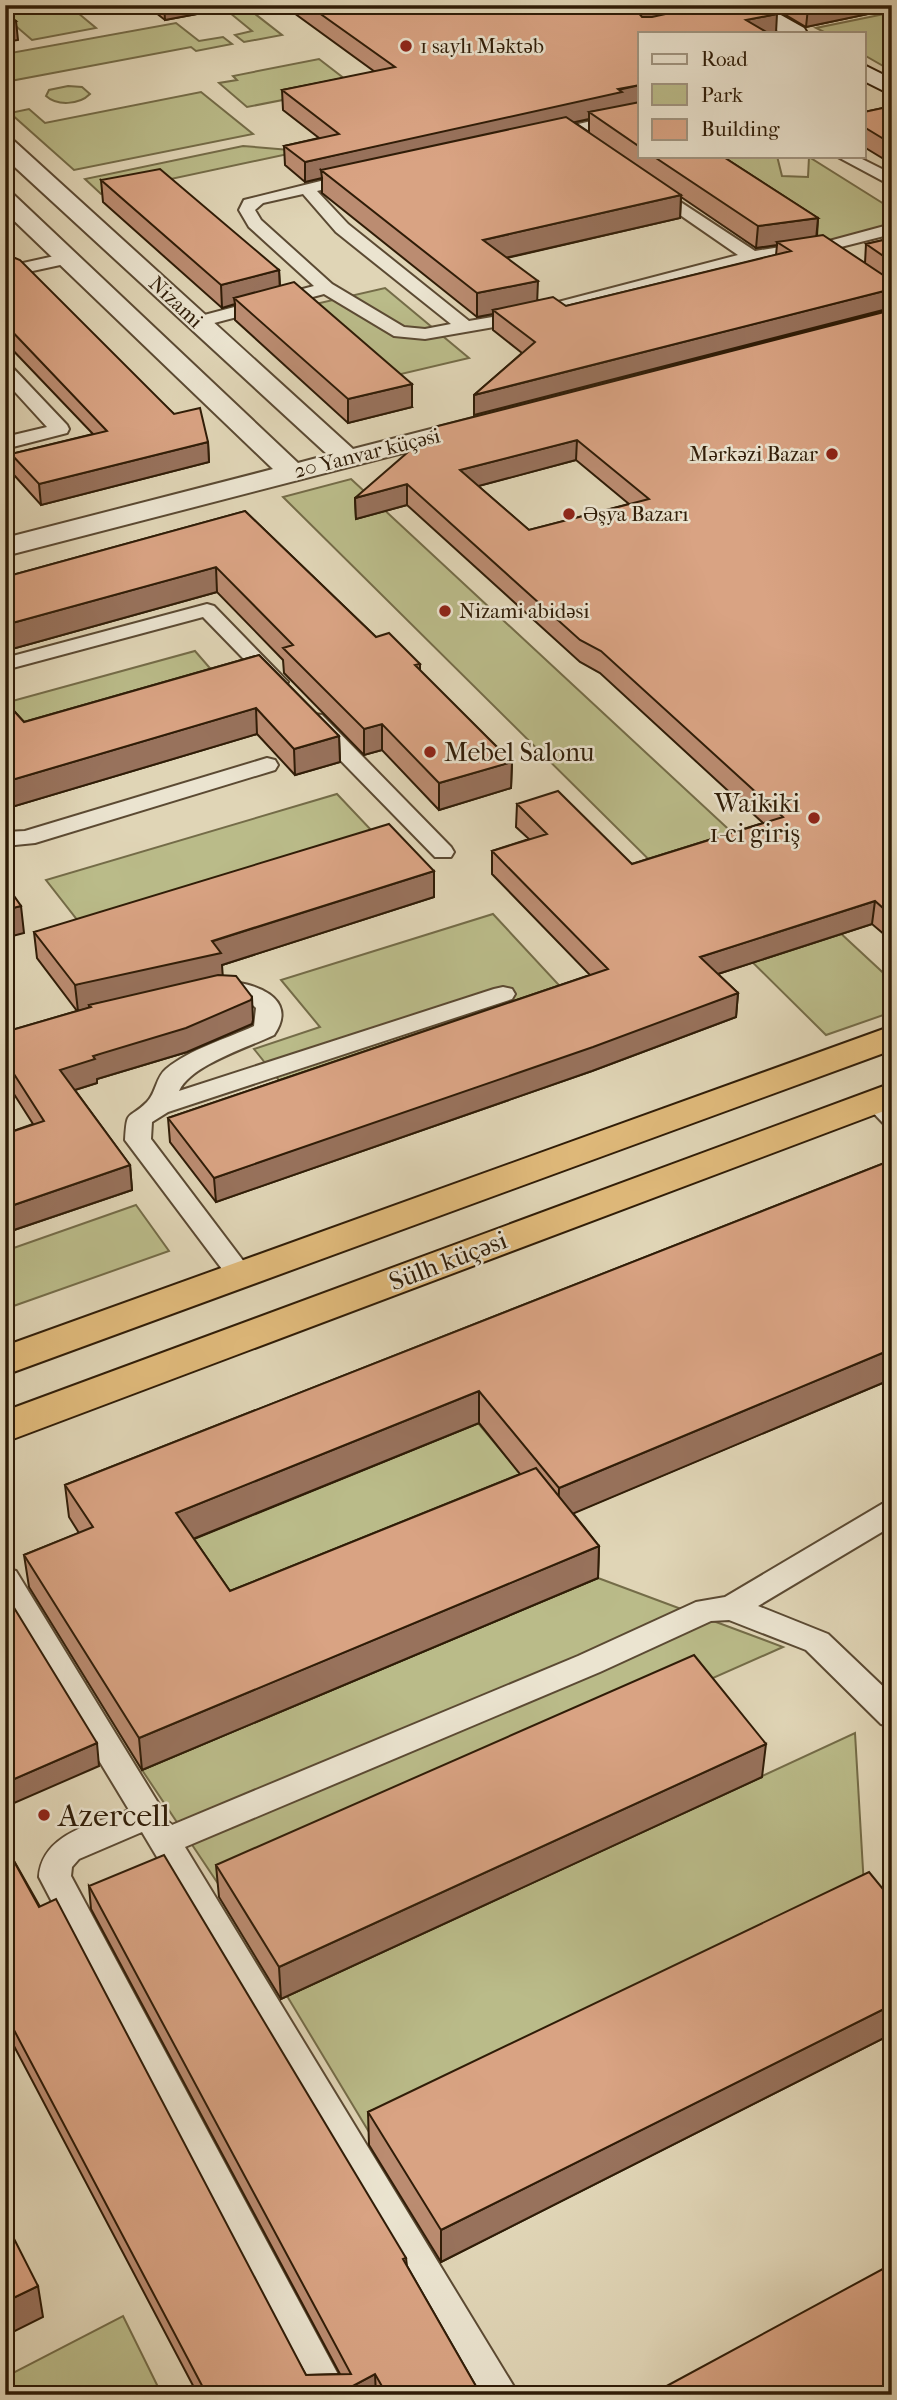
<svg xmlns="http://www.w3.org/2000/svg" width="897" height="2400" font-family="'IM FELL French Canon',serif">
	<style>
		.green { fill: #babb89; stroke: #746c48; stroke-width: 2 }
		.lines { fill: none; stroke-linecap: round; stroke-linejoin: round }
		.service-casing { stroke: #5b4a33; stroke-width: 4 }
		.tertiary-casing { stroke: #5b4a33; stroke-width: 4 }
		.secondary-casing { stroke: #2f1c07; stroke-width: 4 }
		.trunk-casing { stroke: #2f1c07; stroke-width: 4 }
		.service { fill: #ebe4d0; fill-rule: evenodd }
		.tertiary { fill: #ebe4d0; fill-rule: evenodd }
		.secondary { fill: #ebe4d0; fill-rule: evenodd }
		.trunk { fill: #e0ba7b; fill-rule: evenodd }
		.wall { fill: #bb8c71; stroke: #2f1c07; stroke-width: 2; fill-rule: evenodd }
		.shaded-wall { fill: #98725c; stroke: #2f1c07; stroke-width: 2 }
		.building { fill: #d9a383; stroke: #2f1c07; stroke-width: 2; fill-rule: evenodd }
		.poi-dot { fill: #8f2418; stroke: #ebe4d0; stroke-width: 2.5 }
		.labels { text-anchor: middle; dominant-baseline: central; stroke-width: 5; stroke-linejoin: round; paint-order: stroke }
		.far-poi-label { font-size: 21px; fill: #2f1c07; stroke: #ebe4d0; text-anchor: start }
		.far-street-label { font-size: 21px; fill: #2f1c07; stroke: #ebe4d0 }
		.poi-label { font-size: 26px; fill: #2f1c07; stroke: #ebe4d0; text-anchor: start }
		.street-label { font-size: 26px; fill: #2f1c07; stroke: #ebe4d0 }
		.near-poi-label { font-size: 32px; fill: #2f1c07; stroke: #ebe4d0; text-anchor: start }
	</style>
	<rect width="100%" height="100%" fill="#e0d5b6"/>
	<filter id="stains"><feTurbulence type="fractalNoise" baseFrequency=".00286" numOctaves="4"/><feColorMatrix values="0 0 0 0 .2 0 0 0 0 .09 0 0 0 0 .02 0 0 0 .5 -.17"/></filter>
	<radialGradient id="worn" r=".72"><stop offset=".6" stop-color="#630" stop-opacity="0"/><stop offset="1" stop-color="#630" stop-opacity=".3"/></radialGradient>
	<path class="green" d="M23 5H86L78 13 96 28 32 40 10 21 5 22V8Z
		M250 10 282 35 244 42 235 35 252 31 230 13Z
		M889 13 892 14V71L864 55V33H826L816 28Z
		M176 23 199 41 223 37 232 44 196 51 191 47 5 82V54Z
		M319 59 354 86 247 107 219 83 237 80 233 76Z
		M68 86 82 87 90 94C79 105 57 106 46 96L49 90Z
		M201 92 253 134 74 170 10 113 29 109 45 123Z
		M243 146 302 151 101 194 85 179Z
		M689 156H777L782 176 808 177 809 157 892 209V232L829 249 745 241 798 229Z
		M385 288 469 358 380 379 298 308Z
		M351 479 892 981V1012L826 1035 283 497Z
		M195 651 229 690 5 755V703Z
		M337 794 390 850 93 940 46 880Z
		M493 914 570 997 286 1089 254 1049 320 1027 281 980Z
		M136 1205 169 1251 5 1309V1251Z
		M478 1423 534 1490 88 1681 178 1545Z
		M598 1578 783 1647 225 1894 142 1770Z
		M855 1733 865 1904 375 2142 287 1996Z
		M123 2316 162 2395H5V2377Z"/>
	<g class="lines">
		<defs>
			<path id="service" d="M640 110V120L549 140 541 135 543 132Z
				M836 156H856L892 174V186Z
				M357 172 363 174 365 177 363 180 317 191 348 224 469 321 516 313 738 255 644 190 642 187 644 184 650 182 755 251 811 242 818 244 892 224V234L825 251 818 249 753 262 517 323 425 339 394 336 324 294 199 327 193 326 190 322 193 318 314 286 249 227 239 210 244 200ZM303 194 336 232 451 324 425 329 404 327 332 284 261 220 255 210 263 203Z
				M68 253 74 254 76 258 74 262 5 277V267Z
				M5 365 11 366 67 425 69 429 67 433 5 449V437L47 427 5 381Z
				M207 604 214 606 284 678 288 682 284 686H270L203 617 5 670V658Z
				M314 714 322 715 451 847 454 852 451 857H435L306 725 303 720 306 715Z
				M267 758 275 760 278 765 275 770 35 843 5 846V832L25 831Z
				M222 981C253 982 300 997 274 1035 247 1048 191 1065 179 1091L494 989 503 987 512 989 515 994 512 999 168 1112 152 1122 151 1139 254 1275 251 1281 241 1284 231 1281 125 1140C127 1107 128 1121 147 1102 156 1093 156 1077 166 1069 190 1049 226 1039 254 1026L256 1008C240 991 223 1000 203 995L200 990 203 985Z
				M875 1093 884 1095 892 1103V1125L883 1123 862 1101 866 1095Z
				M892 1501V1526L758 1606 828 1634 892 1695V1727L881 1724 806 1650 729 1620 711 1621 600 1672 185 1847 519 2395H479L142 1832 79 1859 72 1867 71 1876 349 2395H310L39 1877C42 1833 94 1824 129 1810L5 1605V1568L16 1571 160 1806 165 1815 164 1818 172 1825 578 1656 696 1602 725 1597 882 1504Z"/>
			<path id="tertiary" d="M5 138 13 140 353 449 474 418 484 420 488 426 484 432 5 556V538L273 469 5 212V192L13 194 298 463 328 455 5 158Z"/>
			<path id="secondary" d="M737 5H763L804 28 807 33H781Z
				M864 65 892 79V95L864 81Z"/>
			<path id="trunk" d="M892 1026V1050L5 1375V1346Z
				M892 1083V1108L5 1442V1411Z"/>
		</defs>
		<use href="#service" class="service-casing"/>
		<use href="#tertiary" class="tertiary-casing"/>
		<use href="#secondary" class="secondary-casing"/>
		<use href="#trunk" class="trunk-casing"/>
		<use href="#service" class="service"/>
		<use href="#tertiary" class="tertiary"/>
		<use href="#secondary" class="secondary"/>
		<use href="#trunk" class="trunk"/>
	</g>
	<path class="wall" d="M146 5H224V9L165 20Z
		M283 5H763L776 33H640V156H722L818 218 817 236 865 263 866 244 892 238V309L474 415V395L522 353 493 330V314L477 317 322 193V178L305 182 285 165 284 146 319 138 283 110 282 90 375 72ZM589 119V132L574 122ZM681 197 756 248 777 245 776 255 566 306 537 300 507 258 680 218Z
		M769 5H892V9L806 27Z
		M892 106V164L864 147V112Z
		M101 180 279 270 280 286 412 407 348 423 235 320V304L222 308 103 202Z
		M5 259 174 414 208 442 209 462 41 505 14 475 11 454 93 434 5 342Z
		M892 310V941L872 924 718 974 738 993 736 1017 592 1071 216 1202 170 1142 168 1118 590 975 492 874V851L529 839 516 827 517 804 632 864 763 823 600 673 580 662 407 505 356 519 355 498ZM576 460 629 504 529 530 478 486Z
		M245 511 376 637 420 664V671L512 762 511 788 439 810 382 750 364 755 284 673 283 660 217 592 5 651V577Z
		M259 655 339 736 340 762 295 775 257 734 5 809V701L24 722Z
		M434 871V897L222 965V975L253 1020 252 1024 187 1052 97 1079V1083L75 1090 130 1165 132 1190 5 1233V1134L33 1124 5 1080V1032L77 1011 37 958 34 932Z
		M892 1160V1379L573 1513 599 1546 598 1578 142 1770 29 1587 24 1555 79 1533 69 1517 65 1485ZM479 1423 520 1474 230 1591 194 1539Z
		M762 1777 281 1999 219 1897 216 1865Z
		M5 1845 306 2375 340 2374 91 1909 89 1886 406 2258 407 2266 481 2395H198L5 2029Z
		M892 1900V2034L441 2262 369 2145 368 2112Z"/>
	<path class="shaded-wall" d="M164 5H224V9L165 20Z
		M646 5H725L636 29 637 11Z
		M821 5H892V9L806 27 808 8Z
		M777 14 776 33H745L746 20Z
		M16 21 18 40 5 42V22Z
		M640 85V104L589 112V119L329 176 321 170 322 178 305 182V162Z
		M681 195 680 218 483 263V240Z
		M818 218 816 240 777 242V245L756 248 758 226Z
		M279 270 280 292 234 298 235 304 222 308 221 285Z
		M538 281 537 305 493 310V314L477 317V293Z
		M892 289 891 308 474 415V395Z
		M412 384V407L348 423V399Z
		M577 440 576 460 460 491V470Z
		M208 442 209 462 41 505 39 484Z
		M407 484V505L356 519 355 498Z
		M216 567 217 592 5 651V625Z
		M256 708 257 734 5 809V782Z
		M382 724V750L364 755V729Z
		M339 736 340 762 295 775 294 749Z
		M512 762 511 788 439 810V783Z
		M434 871V897L222 965 223 979 89 1005V1008L78 1011 75 985Z
		M875 901 872 924 699 980 700 957Z
		M21 906 24 933 5 938V910Z
		M738 993 736 1017 592 1071 216 1202 214 1178Z
		M252 997 253 1020 252 1024 187 1052 97 1079V1083L62 1094 60 1070 93 1056Z
		M130 1165 132 1190 5 1233V1208Z
		M892 1349V1379L558 1520 559 1488Z
		M479 1391V1423L178 1545 176 1513Z
		M599 1546 598 1578 142 1770 139 1738Z
		M97 1743 99 1766 5 1807V1783Z
		M766 1744 762 1777 281 1999 279 1967Z
		M892 2005V2034L441 2262V2230Z
		M38 2286 43 2317 5 2336V2302Z
		M375 2374 376 2395H336Z"/>
	<path class="building" d="M308 5H646L637 11 642 17H652L706 5H763L777 14 746 20 768 33H640V85L618 89 622 92 305 162 284 146 339 134 282 90 395 67Z
		M803 5H821L808 8Z
		M5 12 16 21 5 22Z
		M640 102V147L589 112Z
		M892 106V144L864 127V112Z
		M566 117 681 195 483 240 538 281 477 293 321 170Z
		M653 156H722L818 218 758 226Z
		M160 169 279 270 221 285 101 180Z
		M823 235 892 281V289L474 395 535 342 493 310 553 297 566 306 791 251 777 242Z
		M892 238V262L866 244Z
		M15 258 20 260 174 414 200 408 208 442 39 484 11 454 107 431 5 324V259Z
		M294 282 412 384 348 399 234 298Z
		M892 310V916L875 901 700 957 738 993 593 1047 214 1178 168 1118 608 969 492 851 547 834 517 804 558 791 632 864 783 817 601 651 580 640 407 484 355 498 438 426ZM577 440 649 499 529 530 460 470Z
		M245 511 376 637 389 633 420 664 415 665 512 762 439 783 382 724 364 729 283 648 293 645 216 567 5 625V577Z
		M259 655 339 736 294 749 256 708 5 782V701L24 722Z
		M389 824 434 871 212 941 221 953 75 985 34 932Z
		M5 883 21 906 5 910Z
		M218 975 236 976 252 997 251 1000 186 1028 93 1056 95 1059 60 1070 130 1165 5 1208V1134L44 1121 5 1060V1032L91 1007 89 1005Z
		M892 1160V1349L559 1488 479 1391 176 1513 230 1591 536 1468 599 1546 139 1738 24 1555 93 1527 65 1485Z
		M5 1593 97 1743 5 1783Z
		M694 1655 766 1744 279 1967 216 1865Z
		M5 1845 39 1907 56 1899 306 2375 351 2374 89 1886 164 1855 406 2258 403 2259 481 2395H387L375 2374 336 2395H207L5 2013Z
		M869 1872 892 1900V2005L441 2230 368 2112Z
		M5 2221 38 2286 5 2302Z
		M892 2264V2395H650Z"/>
	<g class="poi-dot">
		<circle cx="406" cy="46" r="7"/>
		<circle cx="832" cy="454" r="7"/>
		<circle cx="569" cy="514" r="7"/>
		<circle cx="445" cy="611" r="7"/>
		<circle cx="430" cy="752" r="7"/>
		<circle cx="814" cy="818" r="7"/>
		<circle cx="44" cy="1815" r="7"/>
	</g>
	<g class="labels">
		<g class="far-poi-label">
			<text x="420" y="46">1 saylı Məktəb</text>
			<text x="818" y="454" text-anchor="end">Mərkəzi Bazar</text>
			<text x="583" y="514">Əşya Bazarı</text>
			<text x="459" y="611">Nizami abidәsi</text>
		</g>
		<g class="far-street-label">
			<text transform="translate(176 302) rotate(43)">Nizami</text>
			<text transform="translate(367 453) rotate(-14)">20 Yanvar küçəsi</text>
		</g>
		<g class="poi-label">
			<text x="444" y="752">Mebel Salonu</text>
			<text x="800" y="803" text-anchor="end">Waikiki<tspan x="800" dy="30">1-ci giriş</tspan></text>
		</g>
		<g class="street-label">
			<text transform="translate(448 1261) rotate(-21)">Sülh küçəsi</text>
		</g>
		<g class="near-poi-label">
			<text x="58" y="1815">Azercell</text>
		</g>
	</g>
	<rect width="897" height="2400" fill="none" stroke="#e0d5b6" stroke-width="28"/>
	<rect x="7" y="7" width="883" height="2386" fill="none" stroke="#2f1c07" stroke-width="3.5"/>
	<rect x="14" y="14" width="869" height="2372" fill="none" stroke="#2f1c07" stroke-width="2"/>
	<rect x="638" y="32" width="228" height="126" fill="#ebe4d0" stroke="#a09480" stroke-width="2"/>
	<rect x="652" y="54" width="35" height="10" fill="#ebe4d0" stroke="#a09480" stroke-width="2"/>
	<text x="701" y="66" font-size="21" fill="#2f1c07">Road</text>
	<rect x="652" y="84" width="35" height="21" fill="#babb89" stroke="#a09480" stroke-width="2"/>
	<text x="701" y="102" font-size="21" fill="#2f1c07">Park</text>
	<rect x="652" y="119" width="35" height="21" fill="#d9a383" stroke="#a09480" stroke-width="2"/>
	<text x="701" y="136" font-size="21" fill="#2f1c07">Building</text>
	<rect width="100%" height="100%" filter="url(#stains)"/>
	<rect width="100%" height="100%" fill="url(#worn)"/>
</svg>
